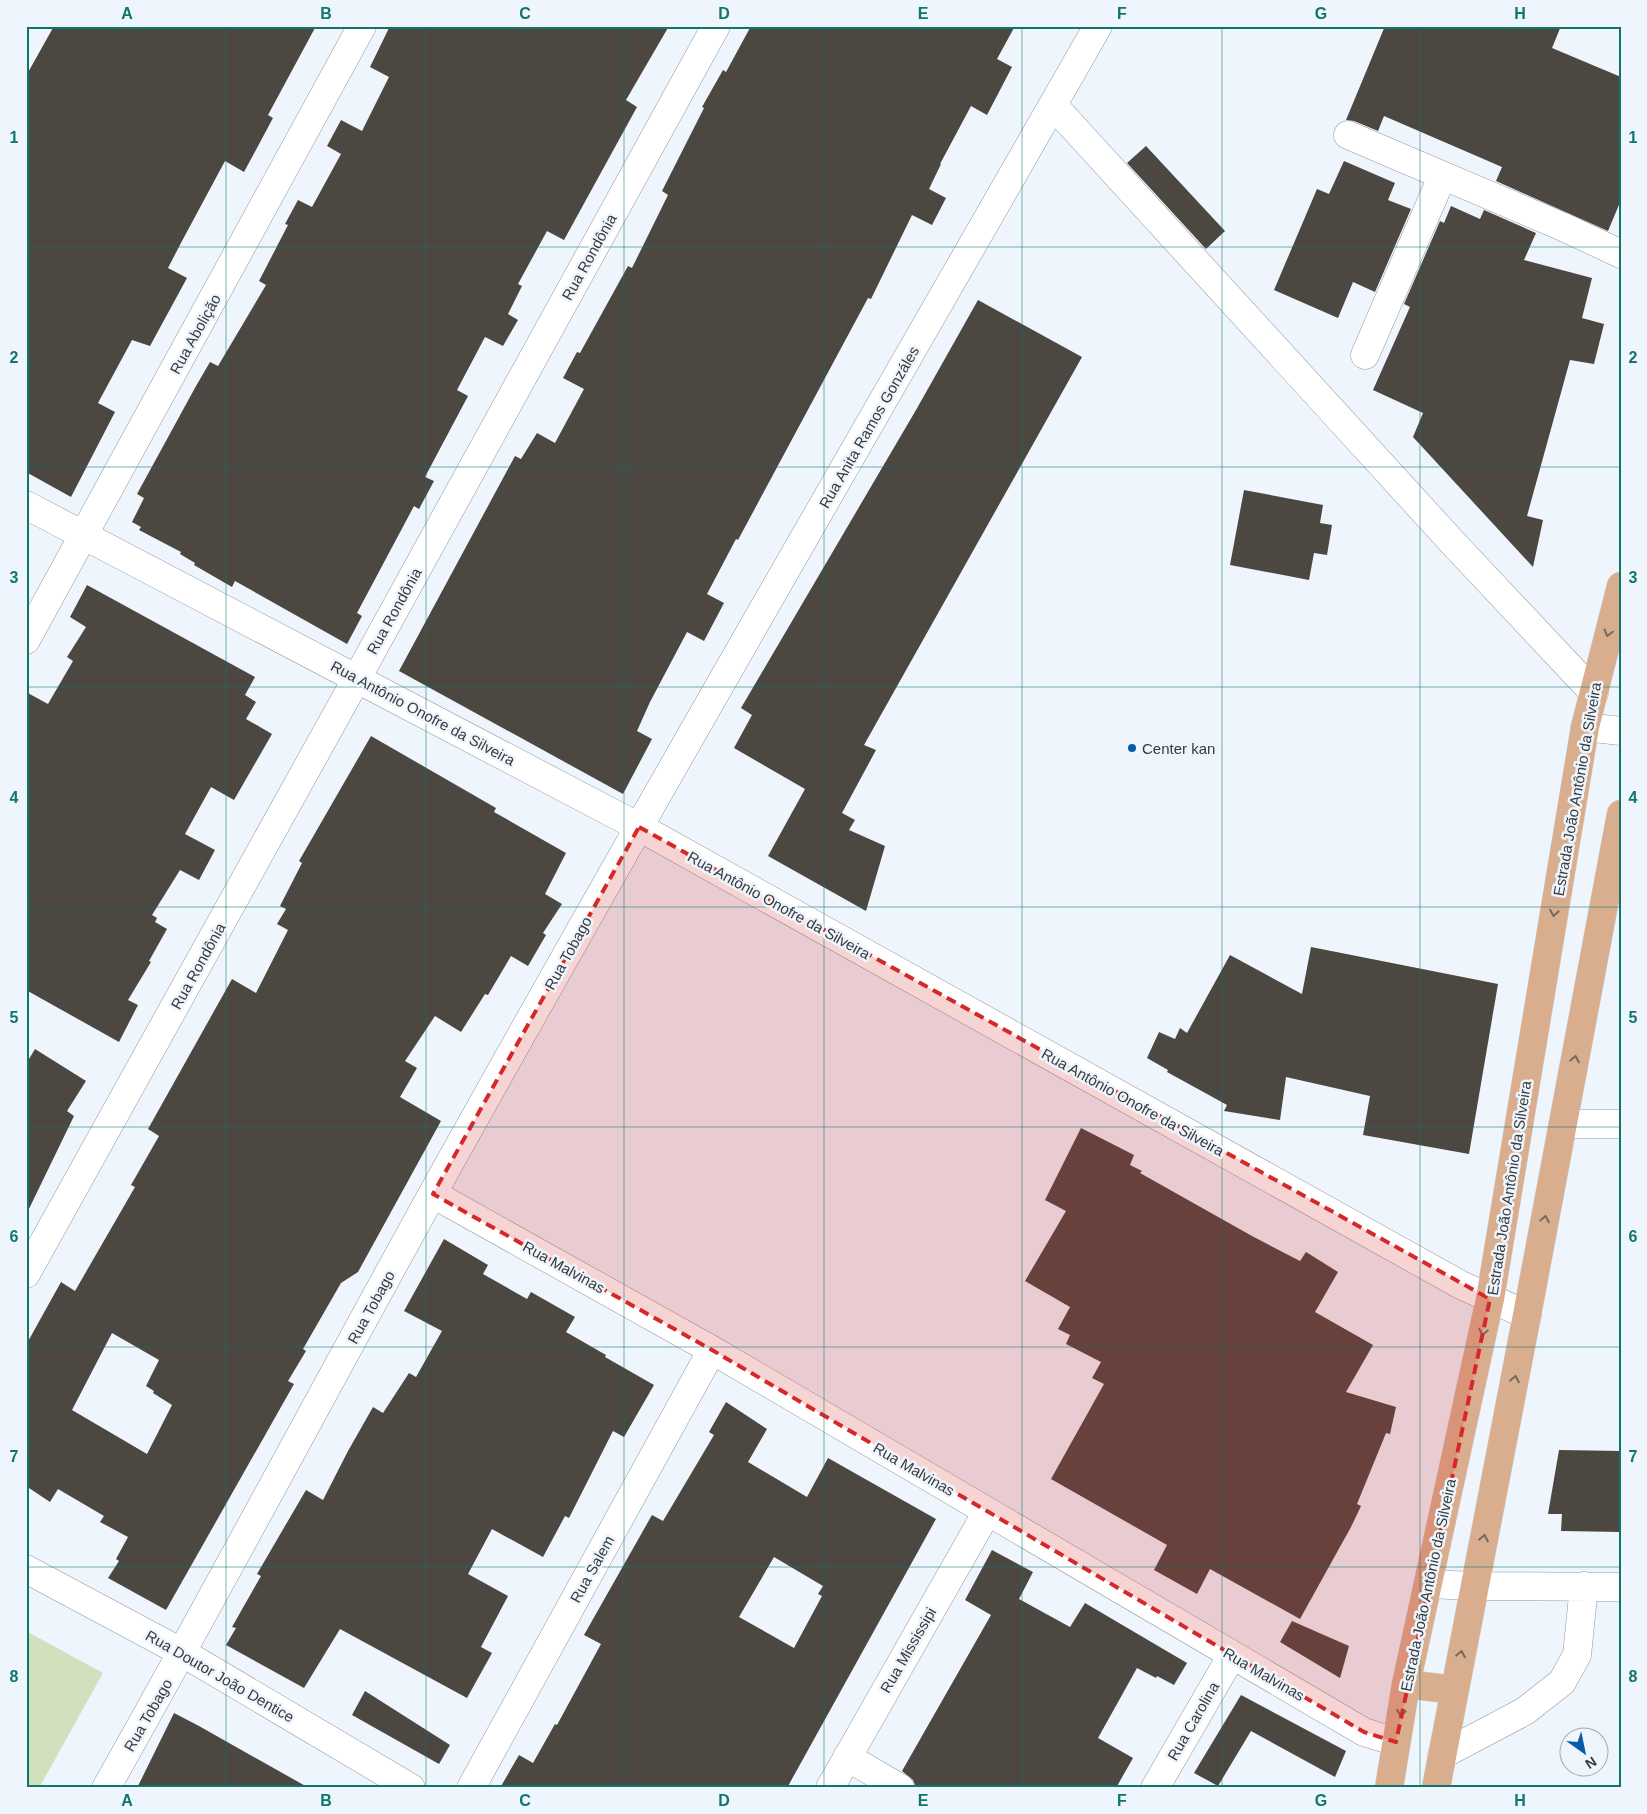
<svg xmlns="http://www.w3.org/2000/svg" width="1647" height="1814" font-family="Helvetica,sans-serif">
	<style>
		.green { fill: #d2e0bd }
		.building { fill: #4d4741; fill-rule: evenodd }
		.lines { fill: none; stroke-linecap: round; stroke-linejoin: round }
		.minor-casing { stroke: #9399a0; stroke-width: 29 }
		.major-casing { stroke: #d3d4d4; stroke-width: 29 }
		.minor { stroke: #fff; stroke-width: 28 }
		.major { stroke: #d9ae8e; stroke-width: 28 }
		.oneway { stroke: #78685d }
		.marked { fill: #d62828; fill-opacity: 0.2; stroke: #d62828; stroke-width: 4; stroke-dasharray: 10 6; stroke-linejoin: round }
		.grid { fill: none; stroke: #0f766e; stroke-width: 1; stroke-opacity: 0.55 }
		.poi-dot { fill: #075baa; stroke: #eef5fc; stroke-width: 2 }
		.labels { text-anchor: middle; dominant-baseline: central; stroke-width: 5; stroke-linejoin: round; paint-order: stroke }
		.street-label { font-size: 15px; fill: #373a3d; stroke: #eef5fc }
		.poi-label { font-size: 15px; fill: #373a3d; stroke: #eef5fc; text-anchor: start }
		.neatline { fill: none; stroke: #0f766e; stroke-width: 2 }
		.grid-label { font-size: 16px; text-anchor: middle; font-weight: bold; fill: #0f766e }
	</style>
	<rect width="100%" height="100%" fill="#eef5fc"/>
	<path class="green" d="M26 1631 103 1673 39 1788H26Z"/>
	<path class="building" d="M54 26H316L268 115 273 118 244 172 225 161 182 241 168 268 187 278 150 346 132 340 98 403 115 412 71 497 26 472V76Z
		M390 26H669L626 100 637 107 564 240 547 231 518 284 522 286 508 314 518 320 503 346 485 337 457 390 468 396 425 477 434 481 419 509 414 506 357 613 362 616 347 644 235 581 232 587 194 565 195 563 180 554 181 552 139 530 141 527 132 522 144 498 137 494 196 386 210 362 218 366 266 285 259 281 288 225 285 224 298 200 312 207 341 154 327 146 341 120 362 131 389 77 370 67Z
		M751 26H1015L997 59 1012 67 987 115 971 106 940 164H941L929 189 946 198 932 225 912 215 871 299 868 298 738 540 736 539 707 594 724 603 704 641 687 632 650 702 637 731 652 739 623 794 399 671 515 456 521 459 537 433 555 443 584 389 563 378 577 352 580 353 628 266 632 268 668 195 662 191 704 108 702 107 723 70 726 72Z
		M1385 26H1561L1552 48 1621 77V200L1608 231 1496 181 1502 167 1384 116 1378 131 1354 121 1346 120Z
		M1146 146 1225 231 1206 249 1127 163Z
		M1344 161 1395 183 1388 200 1411 209 1375 292 1353 282 1338 318 1274 290 1317 189 1329 194Z
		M1451 206 1480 219 1484 210 1536 233 1524 260 1592 278 1582 318 1604 324 1594 364 1570 360 1527 516 1543 520 1533 567 1413 437 1423 413 1373 390 1410 307 1404 304 1440 221 1444 223Z
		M978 300 1082 357 864 745 876 750 842 813 855 820 849 830 885 846 866 911 768 856 805 789 734 748 752 715 741 708 916 410Z
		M1244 490 1323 505 1320 523 1332 525 1327 555 1314 553 1309 580 1230 565Z
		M87 585 255 677 245 695 256 702 246 719 272 734 234 800 211 787 185 834 215 850 199 880 180 870 152 915 157 918 155 922 167 929 149 961 151 962 128 1000 138 1005 119 1042 26 990V692L48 704 73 661 67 657 86 627 70 617Z
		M371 736 496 808 494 812 566 853 545 894 562 904 543 933 546 935 528 966 511 956 488 995 485 994 461 1032 435 1016 405 1061 417 1068 400 1097 441 1121 358 1272 341 1283 303 1349 306 1351 288 1381 294 1384 166 1610 108 1578 119 1561 116 1559 128 1537 100 1522 104 1516 58 1489 50 1502 26 1486V1345L61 1282 75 1291 135 1187 131 1185 159 1136 148 1129 232 979 256 993 288 930 277 924 286 909 280 906 302 863 299 861ZM112 1333 159 1360 146 1386 154 1391 153 1393 172 1405 147 1454 72 1410Z
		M1311 947 1498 984 1469 1154 1363 1135 1370 1096 1286 1077 1280 1120 1224 1111 1227 1105 1167 1072 1168 1070 1147 1058 1159 1032 1175 1039 1180 1028 1187 1033 1230 955 1302 994Z
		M35 1049 86 1081 67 1111 74 1116 26 1215V1064Z
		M1081 1128 1134 1155 1130 1165 1142 1171 1140 1173 1252 1236 1300 1261 1306 1252 1338 1272 1315 1312 1373 1345 1346 1392 1396 1407 1390 1434 1386 1433 1357 1504 1361 1506 1351 1527 1300 1619 1210 1569 1197 1594 1154 1570 1167 1545 1051 1479 1104 1384 1092 1378 1101 1362 1066 1344 1070 1335 1058 1329 1070 1307 1025 1281 1066 1211 1045 1200Z
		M444 1239 488 1265 483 1274 527 1299 531 1292 575 1317 566 1332 606 1355 605 1357 654 1385 624 1437 613 1431 569 1518 565 1516 543 1557 492 1529 468 1574 508 1596 481 1647 492 1653 467 1698 340 1629 304 1688 226 1645 236 1628 232 1627 261 1576 257 1574 306 1490 323 1500 348 1451 373 1407 383 1413 409 1373 416 1377 442 1331 404 1311Z
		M726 1402 767 1429 748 1462 807 1497 828 1458 936 1519 787 1788H500L519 1755 533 1763 555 1724 557 1725 601 1644 584 1635 652 1515 663 1521 714 1435 709 1432ZM774 1557 823 1586 818 1594 822 1596 794 1648 739 1617Z
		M1559 1450 1621 1451V1532L1561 1531 1562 1514H1548Z
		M992 1550 1033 1572 1019 1599 1070 1627 1085 1603 1187 1663 1174 1685 1157 1676 1156 1678 1137 1668 1098 1738 1133 1758 1116 1788H916L913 1780 902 1771 991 1615 965 1600Z
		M1292 1621 1349 1646 1340 1678 1280 1642Z
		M365 1691 450 1745 439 1764 352 1715Z
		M1241 1695 1346 1751 1335 1777 1251 1731 1218 1786 1194 1773Z
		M174 1713 199 1726 309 1788H137Z"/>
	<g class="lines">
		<defs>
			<path id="minor" d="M1053 105 1453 543 1594 693
				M1348 135 1561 226 1621 254
				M1365 355 1442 177
				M26 505 639 827 1461 1285 1527 1315
				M26 640 362 26
				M1585 727 1621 731
				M1563 1124H1621
				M433 1194 712 1350 1364 1732 1396 1742
				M26 1274 357 678 716 26
				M26 1569 183 1653 411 1788
				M1428 1584 1474 1586 1621 1587
				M1442 1755 1525 1711 1562 1682 1577 1655 1584 1586
				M847 1757 900 1788
				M106 1788C218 1590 324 1390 434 1191 651 801 876 414 1098 26
				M471 1788 712 1350
				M830 1788 987 1512
				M1155 1788 1232 1655"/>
			<path id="major" d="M1406 1684 1455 1690
				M1389 1788 1406 1684 1490 1299 1585 727 1621 586
				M1436 1788 1527 1315 1621 814"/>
		</defs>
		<use href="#minor" class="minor-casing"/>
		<use href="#major" class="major-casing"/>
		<use href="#minor" class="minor"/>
		<use href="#major" class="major"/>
	</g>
	<defs><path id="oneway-chevron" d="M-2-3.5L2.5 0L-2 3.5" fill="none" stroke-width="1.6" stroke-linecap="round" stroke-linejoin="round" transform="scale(1.25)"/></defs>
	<g class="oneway">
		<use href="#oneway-chevron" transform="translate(1608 633) rotate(105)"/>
		<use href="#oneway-chevron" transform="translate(1554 913) rotate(99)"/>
		<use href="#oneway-chevron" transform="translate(1575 1059) rotate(-79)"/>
		<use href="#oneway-chevron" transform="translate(1545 1219) rotate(-79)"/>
		<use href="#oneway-chevron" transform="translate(1483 1332) rotate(102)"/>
		<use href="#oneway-chevron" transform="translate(1515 1379) rotate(-79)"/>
		<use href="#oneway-chevron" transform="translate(1484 1538) rotate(-79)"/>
		<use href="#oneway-chevron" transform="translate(1461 1654) rotate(-79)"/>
		<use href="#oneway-chevron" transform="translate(1401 1713) rotate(100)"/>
	</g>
	<path class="marked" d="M639 827 1490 1299 1396 1742 1364 1732 712 1350 433 1194Z"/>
	<path class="grid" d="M226 26V1788M426 26V1788M624 26V1788M824 26V1788M1022 26V1788M1222 26V1788M1420 26V1788M26 247H1621M26 467H1621M26 687H1621M26 907H1621M26 1127H1621M26 1347H1621M26 1567H1621"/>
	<circle class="poi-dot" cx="1132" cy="748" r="5"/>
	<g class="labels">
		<g class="street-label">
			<text transform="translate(589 257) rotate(-61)">Rua Rondônia</text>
			<text transform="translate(195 334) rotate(-61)">Rua Abolição</text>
			<text transform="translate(869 427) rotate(-60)">Rua Anita Ramos Gonzáles</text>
			<text transform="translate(394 611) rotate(-61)">Rua Rondônia</text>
			<text transform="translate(423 713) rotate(28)">Rua Antônio Onofre da Silveira</text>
			<text transform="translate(1577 789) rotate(-80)">Estrada João Antônio da Silveira</text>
			<text transform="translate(779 905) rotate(29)">Rua Antônio Onofre da Silveira</text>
			<text transform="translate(568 953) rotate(-61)">Rua Tobago</text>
			<text transform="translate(198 966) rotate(-61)">Rua Rondônia</text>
			<text transform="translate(1133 1102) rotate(29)">Rua Antônio Onofre da Silveira</text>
			<text transform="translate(1509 1188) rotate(-81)">Estrada João Antônio da Silveira</text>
			<text transform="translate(564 1267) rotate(29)">Rua Malvinas</text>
			<text transform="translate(371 1307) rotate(-61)">Rua Tobago</text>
			<text transform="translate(914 1469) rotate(30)">Rua Malvinas</text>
			<text transform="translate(592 1569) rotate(-61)">Rua Salem</text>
			<text transform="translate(1428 1585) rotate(-78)">Estrada João Antônio da Silveira</text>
			<text transform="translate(908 1650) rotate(-60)">Rua Mississipi</text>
			<text transform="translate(1264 1674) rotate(30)">Rua Malvinas</text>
			<text transform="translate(220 1676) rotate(30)">Rua Doutor João Dentice</text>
			<text transform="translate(148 1715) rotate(-60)">Rua Tobago</text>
			<text transform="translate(1193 1721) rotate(-60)">Rua Carolina</text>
		</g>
		<g class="poi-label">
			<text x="1142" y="748">Center kan</text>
		</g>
	</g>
	<rect width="1647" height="1814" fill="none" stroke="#eef5fc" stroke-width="55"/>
	<g transform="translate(1584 1752) rotate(147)"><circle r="24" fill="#eef5fc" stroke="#a5aab0"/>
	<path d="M0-4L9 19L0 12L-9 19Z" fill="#075baa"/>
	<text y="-8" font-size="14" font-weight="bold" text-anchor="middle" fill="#373a3d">N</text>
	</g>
	<rect x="28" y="28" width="1592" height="1758" class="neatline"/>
	<g class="grid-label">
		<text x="127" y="19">A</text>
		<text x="326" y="19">B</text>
		<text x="525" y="19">C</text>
		<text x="724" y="19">D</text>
		<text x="923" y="19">E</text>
		<text x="1122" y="19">F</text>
		<text x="1321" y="19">G</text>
		<text x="1520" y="19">H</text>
		<text x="14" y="143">1</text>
		<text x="1633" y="143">1</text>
		<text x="14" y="363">2</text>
		<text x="1633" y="363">2</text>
		<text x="14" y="583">3</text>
		<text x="1633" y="583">3</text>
		<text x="14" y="803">4</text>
		<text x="1633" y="803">4</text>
		<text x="14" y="1023">5</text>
		<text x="1633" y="1023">5</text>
		<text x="14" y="1242">6</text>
		<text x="1633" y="1242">6</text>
		<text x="14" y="1462">7</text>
		<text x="1633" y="1462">7</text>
		<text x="14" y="1682">8</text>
		<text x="1633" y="1682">8</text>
		<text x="127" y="1806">A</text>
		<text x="326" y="1806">B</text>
		<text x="525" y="1806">C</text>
		<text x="724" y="1806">D</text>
		<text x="923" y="1806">E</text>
		<text x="1122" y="1806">F</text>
		<text x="1321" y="1806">G</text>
		<text x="1520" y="1806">H</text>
	</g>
</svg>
